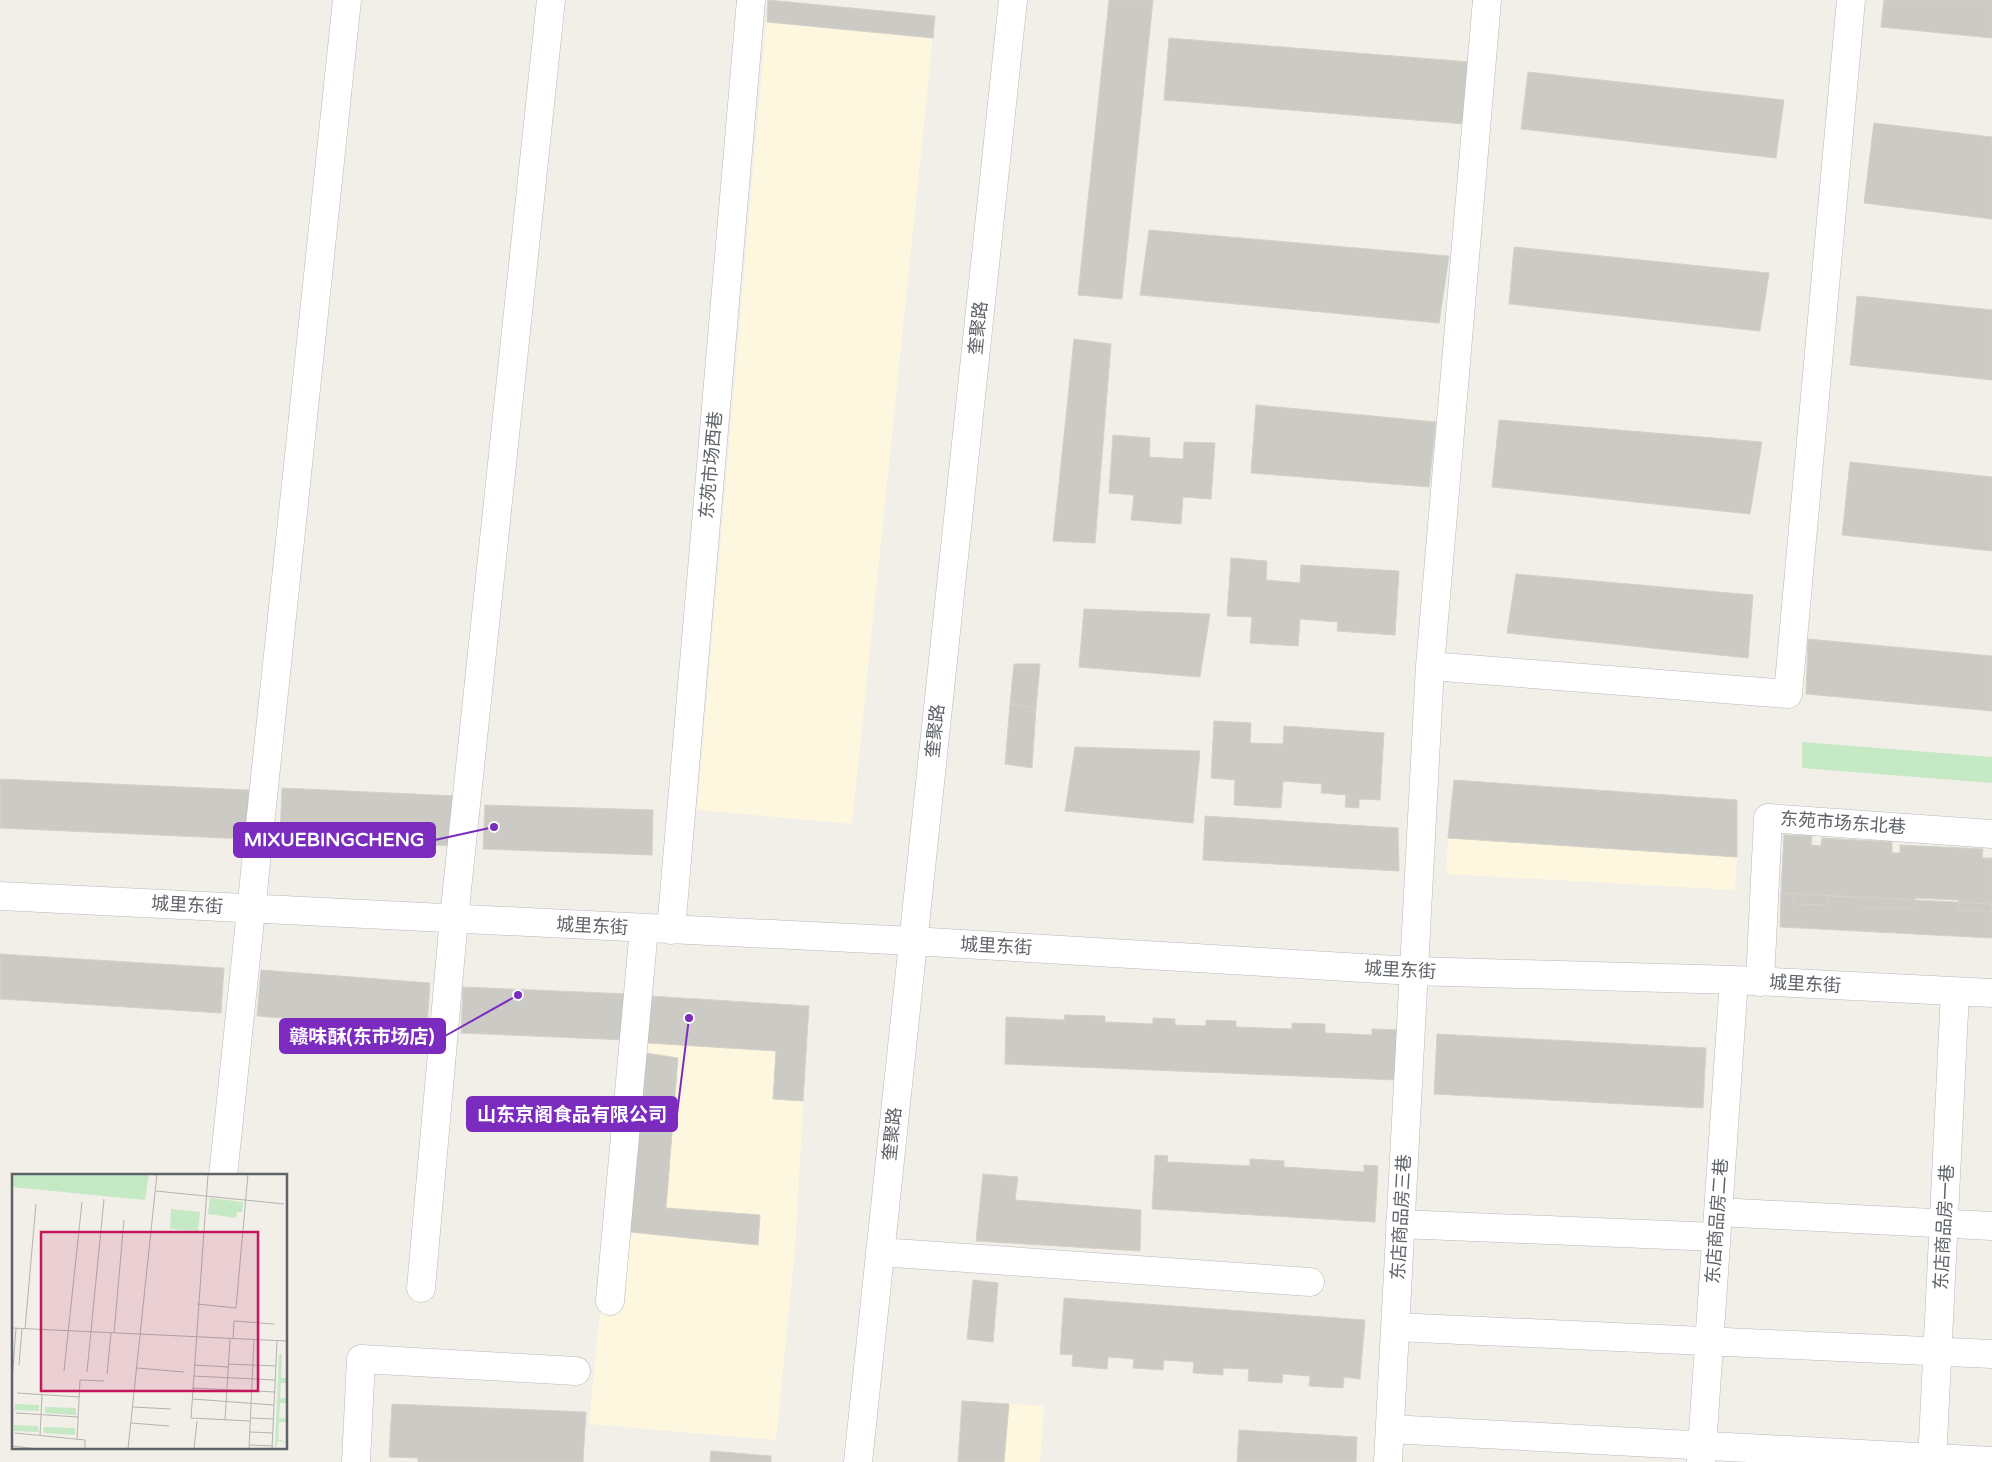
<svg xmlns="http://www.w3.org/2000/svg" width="1992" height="1462" font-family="'Varela Round','Noto Sans SC',sans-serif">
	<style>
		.commercial { fill: #fef7e0 }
		.green { fill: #c5e8c5 }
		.building { fill: #cccac5; stroke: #d6d1c6 }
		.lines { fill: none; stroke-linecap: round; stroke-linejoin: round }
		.minor-casing { stroke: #b5b8bc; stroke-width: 29 }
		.minor { stroke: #fff; stroke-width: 28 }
		.labels { text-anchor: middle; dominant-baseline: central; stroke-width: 4; stroke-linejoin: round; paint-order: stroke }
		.street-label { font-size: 18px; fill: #5f6368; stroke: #fff }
		.inset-road { fill: none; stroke: #b3b3b1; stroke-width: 1 }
		.view { fill: #c2185b; fill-opacity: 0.15; stroke: #c2185b; stroke-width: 2.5 }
		.inset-edge { fill: none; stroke: #5f6368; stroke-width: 2.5 }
		.leader { fill: none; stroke: #7b2cbf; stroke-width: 2 }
		.callout-dot { fill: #7b2cbf; stroke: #fff; stroke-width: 2 }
		.callout { fill: #7b2cbf; stroke: #7b2cbf; stroke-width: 2 }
		.callout-label { font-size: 19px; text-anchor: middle; font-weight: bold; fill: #fff }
	</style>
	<rect width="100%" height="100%" fill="#f1efe8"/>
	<path class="commercial" d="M768 0 935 16 852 824 697 810Z
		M1448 838 1737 857 1735 890 1446 874Z
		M650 996 809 1006 795 1249 776 1440 589 1424 608 1229Z
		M962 1401 1044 1406 1040 1462H958Z"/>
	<path class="green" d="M1802 742 1992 757V783L1802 768Z"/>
	<path class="building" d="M768 0 935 16 933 38 767 22Z
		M1109 0H1153L1122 299 1078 295Z
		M1884 0H1992V38L1881 27Z
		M1169 38 1470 62 1465 124 1164 100Z
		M1528 72 1784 100 1776 158 1521 129Z
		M1874 123 1992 137V219L1864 203Z
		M1149 230 1449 256 1439 323 1140 295Z
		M1514 247 1769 273 1760 331 1509 304Z
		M1857 296 1992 310V380L1850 365Z
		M1074 339 1111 344 1095 543 1053 541Z
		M1256 405 1436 422 1429 487 1251 473Z
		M1499 420 1762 442 1750 514 1492 487Z
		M1113 435 1150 438 1149 457 1183 459 1184 442 1215 443 1211 499 1183 497 1181 524 1131 520 1134 495 1109 493Z
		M1850 462 1992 477V551L1842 535Z
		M1231 558 1267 561 1266 580 1300 583 1301 565 1399 571 1395 635 1337 631 1338 622 1300 619 1298 646 1250 643 1252 617 1227 616Z
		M1516 574 1753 595 1748 658 1507 633Z
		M1084 609 1210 614 1200 677 1079 667Z
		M1808 639 1992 656V711L1806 694Z
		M1014 664H1040L1036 708 1010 704Z
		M1010 704 1036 708 1032 768 1005 764Z
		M1214 721 1251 723 1250 743 1283 744 1284 726 1384 733 1380 800 1359 799V808L1345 807 1346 795 1321 793 1322 784 1283 781 1281 808 1234 805 1235 780 1211 778Z
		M1075 747 1200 751 1193 823 1065 811Z
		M0 779 249 790 247 839 0 828Z
		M1454 780 1737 800V857L1448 838Z
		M282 788 456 796 454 846 280 837Z
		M485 805 653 810 652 855 483 849Z
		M1205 816 1398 828 1399 871 1203 860Z
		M1784 835 1812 836 1811 845 1821 846 1822 838 1892 842V853H1900V845L1983 849 1982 858H1992V911L1958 910 1959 900 1915 898V909L1863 907 1864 898 1829 896 1828 905 1793 904 1794 894 1781 893Z
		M1781 893 1992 904V938L1780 927Z
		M0 954 224 968 221 1013 0 999Z
		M261 970 430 983 427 1029 257 1016Z
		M463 987 628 994 626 1040 461 1033Z
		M650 996 809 1006 803 1101 773 1099 776 1051 647 1043Z
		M1065 1015 1105 1016V1022L1153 1024V1018L1175 1019V1025L1206 1026V1020L1236 1021V1027L1292 1029V1023L1325 1024V1033L1372 1035V1029L1398 1030 1396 1080 1005 1064 1006 1017 1064 1020Z
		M1437 1034 1706 1048 1703 1108 1434 1094Z
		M646 1053 678 1058 666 1208 760 1215 758 1245 630 1232Z
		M1155 1155 1168 1156 1167 1162 1250 1166V1159L1284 1161V1167L1364 1172V1165L1378 1166 1375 1222 1152 1209Z
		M983 1174 1018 1177 1015 1200 1141 1210 1140 1251 976 1241Z
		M973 1280 998 1283 993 1342 967 1339Z
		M1064 1298 1365 1320 1360 1379 1344 1377 1343 1388 1309 1386 1310 1376 1283 1374 1282 1383 1248 1381 1249 1369 1223 1368V1375L1193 1373 1194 1362 1164 1360 1163 1370 1133 1368 1134 1359 1108 1357 1107 1369 1072 1366 1073 1355 1060 1354Z
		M962 1401 1009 1404 1004 1462H958Z
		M392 1404 586 1412 583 1462H418V1458L389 1457Z
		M1239 1430 1357 1437 1356 1462H1237Z
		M711 1451 771 1456V1462H710Z"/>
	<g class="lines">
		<defs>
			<path id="minor" d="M1430 666 1788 694 1851 0
				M0 896 912 941 1413 971 1734 980 1992 993
				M671 930 751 0
				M1760 982 1768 818 1992 834
				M223 1176 347 0
				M1718 1212 1992 1226
				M1400 1224 1716 1237
				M880 1252 1310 1282
				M421 1288 454 918 551 0
				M610 1301 644 928
				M1395 1327 1992 1354
				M1390 1429 1992 1461
				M356 1462 361 1359 576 1371
				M858 1462 1013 0
				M1388 1462 1430 666 1487 0
				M1701 1462 1734 980
				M1932 1462 1955 992"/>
		</defs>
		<use href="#minor" class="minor-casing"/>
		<use href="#minor" class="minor"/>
	</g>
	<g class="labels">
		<g class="street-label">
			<text transform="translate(978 328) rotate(-84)">奎聚路</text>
			<text transform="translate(711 465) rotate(-85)">东苑市场西巷</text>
			<text transform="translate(935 731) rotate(-84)">奎聚路</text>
			<text transform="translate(1843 823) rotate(4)">东苑市场东北巷</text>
			<text transform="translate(187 905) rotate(3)">城里东街</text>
			<text transform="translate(592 926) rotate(3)">城里东街</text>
			<text transform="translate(996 946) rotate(3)">城里东街</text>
			<text transform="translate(1400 970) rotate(3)">城里东街</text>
			<text transform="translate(1805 984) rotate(3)">城里东街</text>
			<text transform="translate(892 1134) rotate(-84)">奎聚路</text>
			<text transform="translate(1401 1217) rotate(-87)">东店商品房三巷</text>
			<text transform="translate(1717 1221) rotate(-86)">东店商品房二巷</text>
			<text transform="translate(1944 1227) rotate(-87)">东店商品房一巷</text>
		</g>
	</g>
	<g transform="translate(12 1174)">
		<rect width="275" height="275" fill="#f1efe8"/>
		<path d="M0 0H137L133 26 0 13ZM198 24 231 28 230 38H225L224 44 196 40ZM159 35 188 38 186 57 158 55ZM267 180H270L269 204H275V209H269L268 224H275V229H268L267 244 275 245V248H267L266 265 275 268 266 267 263 275ZM3 230 27 231V237L3 236ZM33 233 64 234V241L33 239ZM2 251 26 252V258L2 257ZM31 253 63 254V261L32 259Z" fill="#c5e8c5"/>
		<path class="inset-road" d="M196 0 179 244 238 247M144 17 272 30M185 130 224 134 236 0M0 154 275 167M13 155 24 30M102 159 112 46M221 165 222 147 262 150M216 190 264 192M7 191 10 155M182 191 216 193M125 194 172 198M52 197 70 28M75 198 92 25M95 200 99 159M181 202 263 206M0 207 4 154M180 214 263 218M5 219 67 223M180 225 262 231M121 233 159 235M4 239 66 243M238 244 262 245M213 246 218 165M119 249 157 252M238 258 261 259M3 259 73 266V275M28 261 30 221M65 265 68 206 92 207M237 271 261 272M0 272 26 275M116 275 145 0M182 275 185 247M237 275 242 166M260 275 265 167"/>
		<path class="view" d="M29 58H246V217H29Z"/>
		<rect width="275" height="275" class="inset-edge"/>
	</g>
	<path class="leader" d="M494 827L435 840M518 995L445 1036M689 1018L677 1114"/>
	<g class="callout-dot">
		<circle cx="494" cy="827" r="5"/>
		<circle cx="518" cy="995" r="5"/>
		<circle cx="689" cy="1018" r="5"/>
	</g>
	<g class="callout">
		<rect x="234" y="823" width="201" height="34" rx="5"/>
		<rect x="280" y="1019" width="165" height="34" rx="5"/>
		<rect x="467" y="1097" width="210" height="34" rx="5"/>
	</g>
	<g class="callout-label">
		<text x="334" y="846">MIXUEBINGCHENG</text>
		<text x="362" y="1043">赣味酥(东市场店)</text>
		<text x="572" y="1121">山东京阁食品有限公司</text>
	</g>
</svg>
